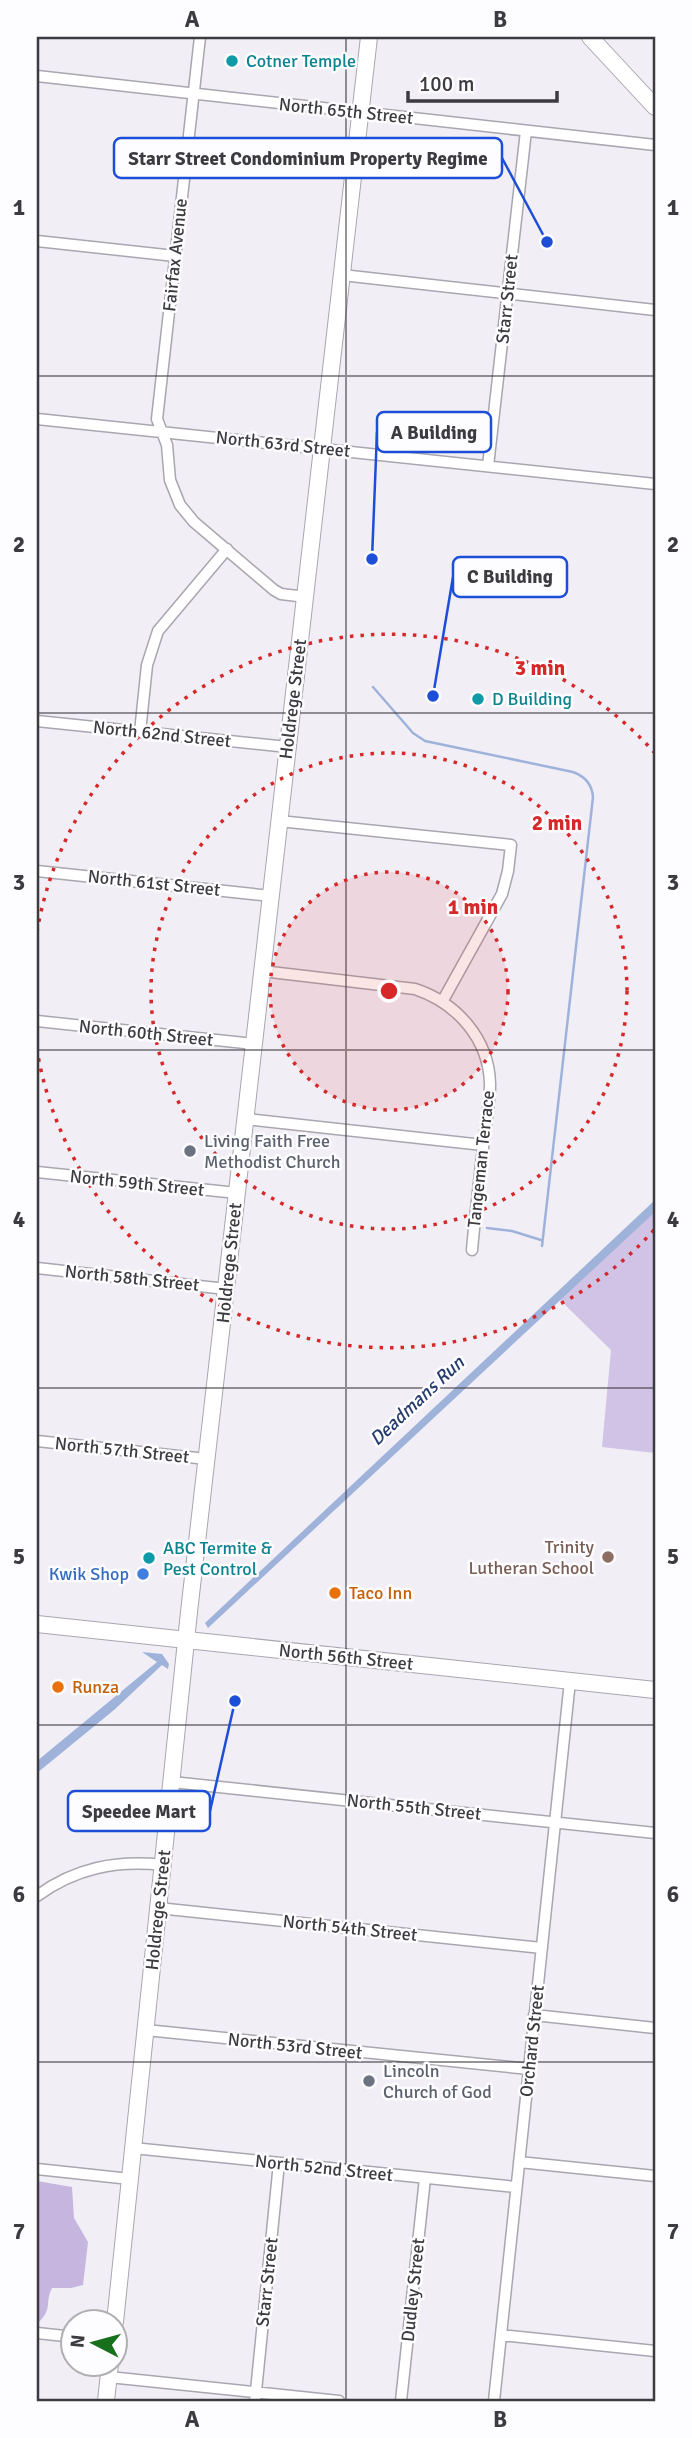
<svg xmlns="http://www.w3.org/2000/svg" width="692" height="2438" font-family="Signika,sans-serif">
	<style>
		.green { fill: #d1c3e6 }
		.forest { fill: #c6b6df }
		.water { fill: #9fb3da }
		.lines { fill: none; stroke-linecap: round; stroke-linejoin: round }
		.stream { stroke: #9fb3da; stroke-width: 2.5 }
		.street-casing { stroke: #a9a6af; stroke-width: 13 }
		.secondary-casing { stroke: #a9a6af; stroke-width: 18 }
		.street { stroke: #fff; stroke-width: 10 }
		.secondary { stroke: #fff; stroke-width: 16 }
		.grid { fill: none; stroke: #3c3b3f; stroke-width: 2; stroke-opacity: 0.55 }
		.ring { fill: none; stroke: #d62828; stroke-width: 3.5; stroke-dasharray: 3.5 7 }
		.culture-dot { fill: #0f9aa8; stroke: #fdfcfe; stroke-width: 2.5 }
		.worship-dot { fill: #6b7280; stroke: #fdfcfe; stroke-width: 2.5 }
		.education-dot { fill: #8d6e63; stroke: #fdfcfe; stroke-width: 2.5 }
		.shop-dot { fill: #3f7fe0; stroke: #fdfcfe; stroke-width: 2.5 }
		.food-dot { fill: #e8710a; stroke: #fdfcfe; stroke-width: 2.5 }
		.labels { text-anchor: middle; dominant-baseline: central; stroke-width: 5; stroke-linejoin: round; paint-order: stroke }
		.culture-label { font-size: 18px; fill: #0d838f; stroke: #fdfcfe; text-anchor: start }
		.street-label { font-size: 18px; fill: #3c3b3f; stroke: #fdfcfe }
		.worship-label { font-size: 18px; fill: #5b616d; stroke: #fdfcfe; text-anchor: start }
		.education-label { font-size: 18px; fill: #785e54; stroke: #fdfcfe; text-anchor: end }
		.shop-label { font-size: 18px; fill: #366cbe; stroke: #fdfcfe; text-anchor: end }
		.food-label { font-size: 18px; fill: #c56008; stroke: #fdfcfe; text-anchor: start }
		.water-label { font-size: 19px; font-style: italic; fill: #243b6c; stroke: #fdfcfe }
		.centre { fill: #d62828; stroke: #fdfcfe; stroke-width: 3.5 }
		.ring-label { font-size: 21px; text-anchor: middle; font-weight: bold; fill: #d62828; stroke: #fdfcfe; stroke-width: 5; stroke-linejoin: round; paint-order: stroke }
		.leader { fill: none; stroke: #1d4ed8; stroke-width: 2.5 }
		.callout-dot { fill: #1d4ed8; stroke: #fdfcfe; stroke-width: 2.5 }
		.callout { fill: #fdfcfe; stroke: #1d4ed8; stroke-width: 2.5 }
		.callout-label { font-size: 19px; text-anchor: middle; font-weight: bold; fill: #3c3b3f }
		.neatline { fill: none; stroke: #3c3b3f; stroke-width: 2.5 }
		.grid-label { font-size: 23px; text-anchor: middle; font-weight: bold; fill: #3c3b3f }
	</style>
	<rect width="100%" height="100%" fill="#f1eef6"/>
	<path class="green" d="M655 1205V1453L602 1447 611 1350 556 1296Z"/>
	<path class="forest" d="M37 2181 72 2187 74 2218 88 2242 83 2285 71 2288H52C44 2304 54 2308 37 2324Z"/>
	<path class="water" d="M655 1200V1212L208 1628 205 1623Z
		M142 1652 162 1654 169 1664 168 1669 162 1665 114 1710 37 1773V1761L157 1662Z"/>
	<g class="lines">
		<path class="stream" d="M373 687 413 733 425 741 573 772C584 776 592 784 593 797L542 1246
			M487 1228 512 1231 541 1240"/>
		<defs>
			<path id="street" d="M200 37 157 419 167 445 170 480 180 505 194 522 274 590 281 594 306 597
				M37 76 655 145
				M37 241 175 256
				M342 275 655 310
				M37 419 655 484
				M488 466 526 131
				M37 721 288 747
				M140 732 147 665 158 631 227 549
				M279 821 511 845 508 871 502 894 442 1002
				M37 871 271 896
				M262 971 415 989C457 1003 489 1039 490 1084 490 1105 485 1127 483 1148 479 1182 475 1216 472 1250
				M37 1021 254 1044
				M246 1119 483 1145
				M37 1172 237 1193
				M37 1268 226 1289
				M37 1441 207 1459
				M172 1782 655 1833
				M37 1896C75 1868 116 1860 163 1865
				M158 1908 542 1948
				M534 2015 655 2028
				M146 2030 529 2069
				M133 2148 516 2187
				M519 2162 655 2176
				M37 2169 130 2179
				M37 2333 74 2337
				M501 2335 655 2351
				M109 2377 339 2401
				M255 2401 279 2163
				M401 2401 425 2178
				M494 2401 570 1681"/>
			<path id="secondary" d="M590 37 655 107
				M37 1624 655 1690
				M115 2322 189 1612 369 37
				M106 2401 110 2364"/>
		</defs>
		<use href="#street" class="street-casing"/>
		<use href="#secondary" class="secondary-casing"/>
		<use href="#street" class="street"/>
		<use href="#secondary" class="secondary"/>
	</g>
	<path class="grid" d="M346 37V2401M37 376H655M37 713H655M37 1050H655M37 1388H655M37 1725H655M37 2062H655"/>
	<circle cx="389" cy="991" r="119" fill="#d62828" fill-opacity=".12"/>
	<g class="ring">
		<circle cx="389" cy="991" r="119"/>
		<circle cx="389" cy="991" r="238"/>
		<path d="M654 1230A357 357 0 0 1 37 1050M37 932A357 357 0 0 1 654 752"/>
	</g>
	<g class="culture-dot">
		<circle cx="232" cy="61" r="7"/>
		<circle cx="478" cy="699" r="7"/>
		<circle cx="149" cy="1558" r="7"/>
	</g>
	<g class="worship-dot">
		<circle cx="190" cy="1151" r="7"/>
		<circle cx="369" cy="2081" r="7"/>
	</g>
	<circle class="education-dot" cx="608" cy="1557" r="7"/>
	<circle class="shop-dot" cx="143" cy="1574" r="7"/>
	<g class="food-dot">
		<circle cx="335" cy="1593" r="7"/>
		<circle cx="58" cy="1687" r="7"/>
	</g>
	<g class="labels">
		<g class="culture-label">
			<text x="246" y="61">Cotner Temple</text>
			<text x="492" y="699">D Building</text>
			<text x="163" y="1548">ABC Termite &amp;<tspan x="163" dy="21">Pest Control</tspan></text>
		</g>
		<g class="street-label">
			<text transform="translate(346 111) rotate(6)">North 65th Street</text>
			<text transform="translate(175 255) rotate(-84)">Fairfax Avenue</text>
			<text transform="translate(507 299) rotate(-84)">Starr Street</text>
			<text transform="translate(283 444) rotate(6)">North 63rd Street</text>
			<text transform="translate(293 699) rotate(-83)">Holdrege Street</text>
			<text transform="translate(162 734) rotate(6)">North 62nd Street</text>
			<text transform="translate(154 883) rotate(6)">North 61st Street</text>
			<text transform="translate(146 1033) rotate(6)">North 60th Street</text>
			<text transform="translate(481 1159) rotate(-84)">Tangeman Terrace</text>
			<text transform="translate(137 1183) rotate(6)">North 59th Street</text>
			<text transform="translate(229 1263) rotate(-84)">Holdrege Street</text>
			<text transform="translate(132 1278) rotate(6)">North 58th Street</text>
			<text transform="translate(122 1450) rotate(6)">North 57th Street</text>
			<text transform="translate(346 1657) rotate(6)">North 56th Street</text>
			<text transform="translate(414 1807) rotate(6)">North 55th Street</text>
			<text transform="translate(158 1910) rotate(-84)">Holdrege Street</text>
			<text transform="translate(350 1928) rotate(6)">North 54th Street</text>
			<text transform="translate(532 2041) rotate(-84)">Orchard Street</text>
			<text transform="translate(295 2046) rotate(6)">North 53rd Street</text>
			<text transform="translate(324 2168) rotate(6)">North 52nd Street</text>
			<text transform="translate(267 2282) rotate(-84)">Starr Street</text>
			<text transform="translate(413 2290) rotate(-84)">Dudley Street</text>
		</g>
		<g class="worship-label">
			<text x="204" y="1141">Living Faith Free<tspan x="204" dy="21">Methodist Church</tspan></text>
			<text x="383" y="2071">Lincoln<tspan x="383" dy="21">Church of God</tspan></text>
		</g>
		<g class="education-label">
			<text x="594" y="1547">Trinity<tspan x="594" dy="21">Lutheran School</tspan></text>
		</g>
		<g class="shop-label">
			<text x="129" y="1574">Kwik Shop</text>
		</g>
		<g class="food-label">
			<text x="349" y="1593">Taco Inn</text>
			<text x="72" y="1687">Runza</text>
		</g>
		<g class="water-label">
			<text transform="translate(417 1401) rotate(-43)">Deadmans Run</text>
		</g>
	</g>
	<circle cx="389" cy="991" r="10" class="centre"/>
	<g class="ring-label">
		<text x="540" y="675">3 min</text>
		<text x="557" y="830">2 min</text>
		<text x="473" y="914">1 min</text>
	</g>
	<path class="leader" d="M547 242L502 158M372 559L377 432M433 696L453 577M235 1701L210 1811"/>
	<g class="callout-dot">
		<circle cx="547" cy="242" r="7"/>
		<circle cx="372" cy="559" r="7"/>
		<circle cx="433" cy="696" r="7"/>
		<circle cx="235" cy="1701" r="7"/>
	</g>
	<g class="callout">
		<rect x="114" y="138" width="388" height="40" rx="7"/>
		<rect x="377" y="412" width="114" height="40" rx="7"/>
		<rect x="453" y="557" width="114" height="40" rx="7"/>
		<rect x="68" y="1791" width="142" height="40" rx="7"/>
	</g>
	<g class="callout-label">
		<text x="308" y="165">Starr Street Condominium Property Regime</text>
		<text x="434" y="439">A Building</text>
		<text x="510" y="583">C Building</text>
		<text x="139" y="1818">Speedee Mart</text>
	</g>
	<rect width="692" height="2438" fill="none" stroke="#fdfcfe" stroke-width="77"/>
	<g transform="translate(94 2343) rotate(276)"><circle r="33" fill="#fdfcfe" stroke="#b0afb2" stroke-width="2"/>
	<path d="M0-5L12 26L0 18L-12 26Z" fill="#16701c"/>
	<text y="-10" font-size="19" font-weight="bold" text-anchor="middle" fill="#3c3b3f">N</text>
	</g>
	<path d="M408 91v10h149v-10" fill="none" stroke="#3c3b3f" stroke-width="3.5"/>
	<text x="419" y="91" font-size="21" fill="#3c3b3f" stroke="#fdfcfe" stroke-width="5" paint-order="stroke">100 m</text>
	<rect x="38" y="38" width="616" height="2362" class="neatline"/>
	<g class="grid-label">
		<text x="192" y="27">A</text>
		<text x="500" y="27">B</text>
		<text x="19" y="215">1</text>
		<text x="673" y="215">1</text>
		<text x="19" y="552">2</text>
		<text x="673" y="552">2</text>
		<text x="19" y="890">3</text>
		<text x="673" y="890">3</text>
		<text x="19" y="1227">4</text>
		<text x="673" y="1227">4</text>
		<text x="19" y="1564">5</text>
		<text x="673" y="1564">5</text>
		<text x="19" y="1902">6</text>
		<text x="673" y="1902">6</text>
		<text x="19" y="2239">7</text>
		<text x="673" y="2239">7</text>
		<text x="192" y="2427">A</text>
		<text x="500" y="2427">B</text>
	</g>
</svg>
